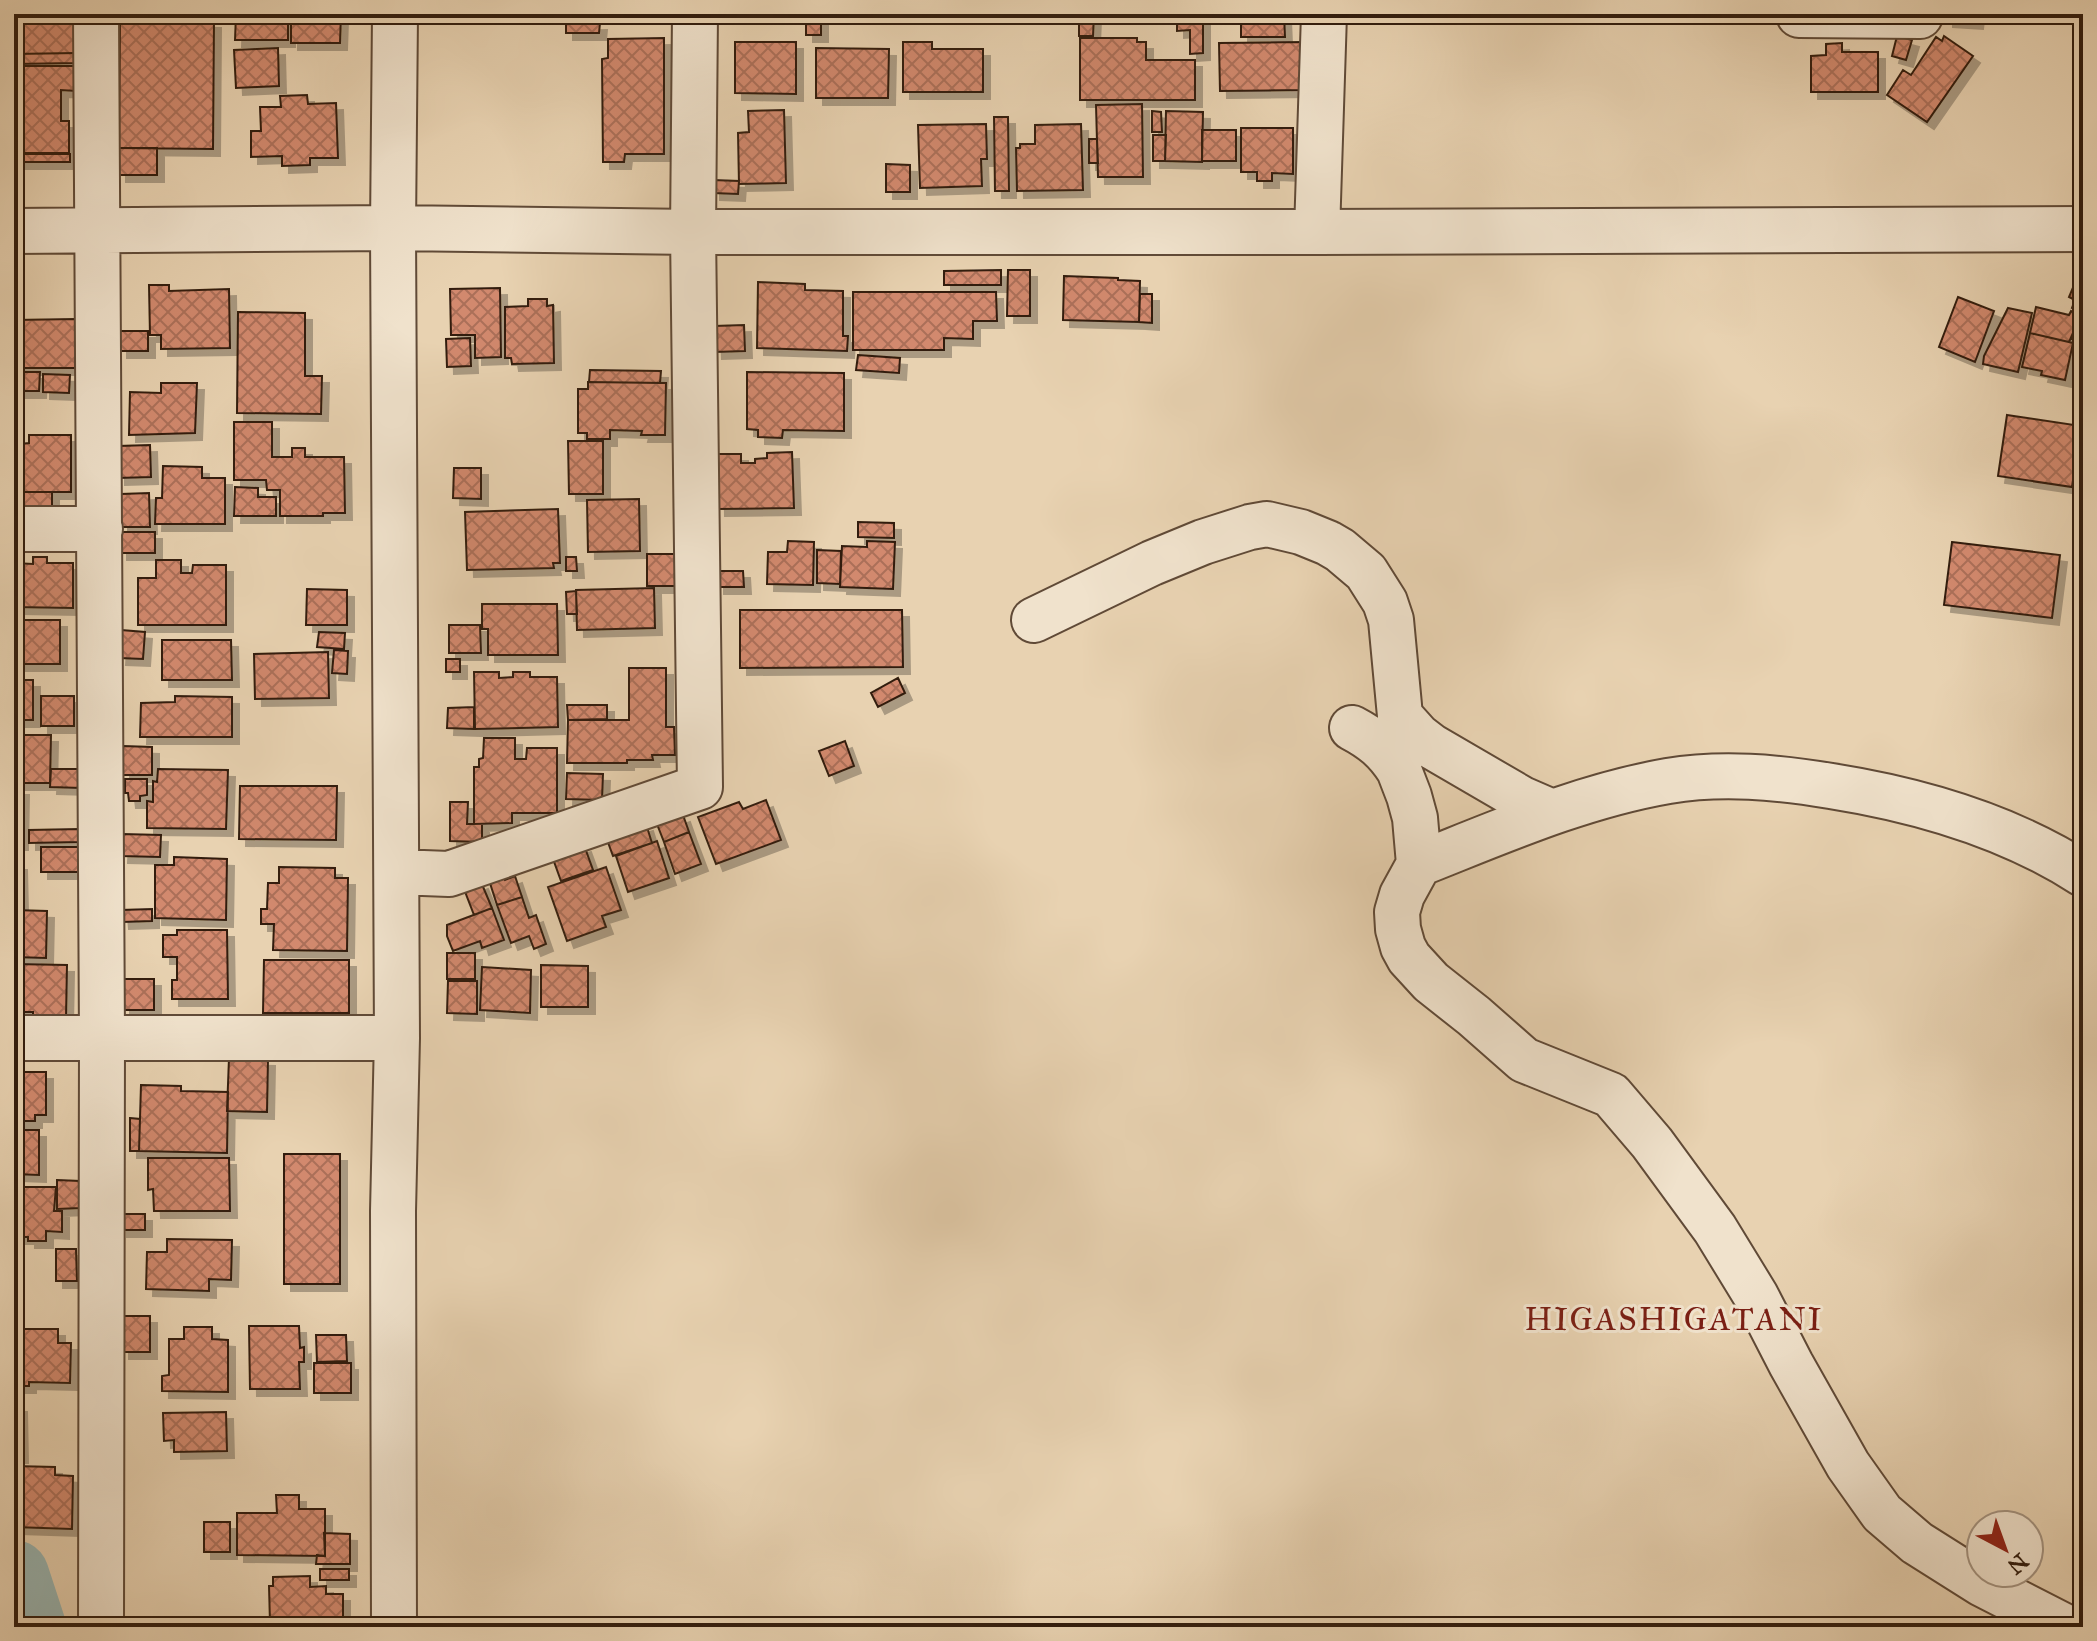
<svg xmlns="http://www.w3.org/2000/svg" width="2097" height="1641" font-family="'IM FELL Great Primer',serif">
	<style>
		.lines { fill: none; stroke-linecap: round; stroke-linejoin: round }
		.river { stroke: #99b6b3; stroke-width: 70 }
		.building { fill: url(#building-cross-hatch); stroke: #321d0e; stroke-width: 2; filter: url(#shadow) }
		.minor-casing { stroke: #604a37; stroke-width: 48 }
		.minor { stroke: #f0e2cc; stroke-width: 44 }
		.labels { text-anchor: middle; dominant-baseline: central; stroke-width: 6; stroke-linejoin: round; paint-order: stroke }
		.quarter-label { font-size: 32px; letter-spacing: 2px; fill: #7a1f14; stroke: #f0e2cc }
	</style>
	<defs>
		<pattern id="building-cross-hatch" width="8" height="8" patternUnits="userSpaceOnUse" patternTransform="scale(2)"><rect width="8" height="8" fill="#d2896e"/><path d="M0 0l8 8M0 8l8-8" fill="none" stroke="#ab6f59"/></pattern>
		<filter id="shadow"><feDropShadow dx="7" dy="7" stdDeviation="0" flood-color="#0004"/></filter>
	</defs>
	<rect width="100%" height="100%" fill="#e8d2b1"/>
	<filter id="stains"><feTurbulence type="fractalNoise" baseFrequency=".0025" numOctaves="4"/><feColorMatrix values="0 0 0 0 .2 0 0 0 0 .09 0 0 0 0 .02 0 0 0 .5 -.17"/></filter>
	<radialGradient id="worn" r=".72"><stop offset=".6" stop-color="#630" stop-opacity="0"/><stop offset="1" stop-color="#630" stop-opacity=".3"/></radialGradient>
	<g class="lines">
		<path class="river" d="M14 1575 31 1627"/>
	</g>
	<path class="building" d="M14 14H76L77 53 14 54Z
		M236 14H288V40H235Z
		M291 14H341L340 43H291Z
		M806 14H821V35H806Z
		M1079 14H1094L1093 36H1079Z
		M1177 14H1203V53L1190 54V30L1177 31Z
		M1241 14H1284L1285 37H1241Z
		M1944 14H1977L1976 22 1946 20V14Z
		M120 20 214 21 213 149 119 148Z
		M600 23 599 33H566V24Z
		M1897 36 1912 40 1906 60 1892 56Z
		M1944 36 1973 56 1927 122 1887 95 1903 70 1911 75 1936 37 1942 41Z
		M664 38V154H625L624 162H603L602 59 608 58V39Z
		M1080 38H1137V42H1146V60H1195V100H1080Z
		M735 42H796V94L735 93Z
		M903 42H932V49H983V92H903Z
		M1304 42V90L1220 91 1219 43Z
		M1842 43V52H1878V92H1811V56L1826 55V44Z
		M278 48 279 86 236 88 234 50Z
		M816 48 889 49 888 98H816Z
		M74 53 75 63 14 64V54Z
		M14 66H76V91L61 90V121H69V153H14Z
		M307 95 308 104 336 103 338 158H310V165L282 166V156L251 157V131H261L260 107H281L280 96Z
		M1142 104 1143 177H1098L1096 105Z
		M784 110 786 183 739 184 738 133 749 132 748 111Z
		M1152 111 1161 112 1162 132H1152Z
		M1166 111 1203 112 1202 162 1165 161Z
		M994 117H1008L1009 191H995Z
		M986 124 987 159H981L982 186 920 188 918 125Z
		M1081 124 1083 190 1017 191 1016 148H1020V144H1035V125Z
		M1241 128H1293V174L1272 173V181H1257V172H1241Z
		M1202 130H1236V161H1202Z
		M1153 135H1166L1165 161H1153Z
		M1089 139H1097L1098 163H1089Z
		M119 148H157V175H119Z
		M14 154H70V162H14Z
		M886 164 910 165V192H886Z
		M713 180 739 181 738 194 713 193Z
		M1001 270V285H944V271Z
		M1008 270H1030V316H1007Z
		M2080 271 2083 272V312L2072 308 2075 300 2069 297Z
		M1064 276 1118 278V280L1140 281 1139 322 1063 320Z
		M758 282 805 284V290L843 291V336H848L847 351 757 348Z
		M149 285H169V291L229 289 230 348 161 349V335H150Z
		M500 288 501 357 475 358V335H451L450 289Z
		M853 292H996L997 321H973V339L944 338V350H853Z
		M1140 294H1152V323L1139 322Z
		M1958 297 1994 311 1975 362 1939 347Z
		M528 299H547V306L553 305 554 363 512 364 511 358H505V307L528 306Z
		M2036 307 2069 315 2071 311 2081 315 2069 342 2030 333Z
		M2008 308 2032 313 2018 372 1983 364 1984 356Z
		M238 312 305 313V376H322L321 414 237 413Z
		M2081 315H2083V343L2071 338Z
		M75 319V368H14V320Z
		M744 325 745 351 715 352 714 326Z
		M120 331H148V351H120Z
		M2030 333 2073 343 2065 380 2041 375 2042 371 2022 367Z
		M470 338 471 366 447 367 446 339Z
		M858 355 900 358 899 373 856 370Z
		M590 370 661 371 660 383 589 382Z
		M14 372H40L39 391H14Z
		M747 372 844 373V431L783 430 782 438 758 437V430L747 429Z
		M43 374 70 375 69 393 43 392Z
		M588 382 666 383 665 435H641L642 431 610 430V439H587V433H578V389H588Z
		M161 383H197L195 433 129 435 130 392 161 393Z
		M2007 415 2081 426 2072 487 1998 476Z
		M234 422H272V457H292V448H305V457H344L345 513H323V516H280V490H267L266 480H234Z
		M29 435H71V492H21V444L29 443Z
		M568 441H603V494H569Z
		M150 445 151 477 118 478V446Z
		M792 452 794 508 718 509 717 454H741V463H755V459L767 458V453Z
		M163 466 202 467V478H225V524H155L156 498H162Z
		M454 468H481V499L453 498Z
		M235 487 258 488V497H276V516H234Z
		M21 492H52V510L21 508Z
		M149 493 150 527H121V494Z
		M639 499 640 551 588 552 587 500Z
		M558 509 560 563H553L554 568 467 570 465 512Z
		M858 522 894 523V538L858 537Z
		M120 532H155V553H120Z
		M788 541 814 542 813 585 767 584 768 552H787Z
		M867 541 895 542 893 589 840 587 842 546 867 547Z
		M1952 542 2060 555 2052 618 1944 605Z
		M817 550 841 551 840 584 817 583Z
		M647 554H675V586H647Z
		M33 557H47V563H73V608L14 607V563L33 564Z
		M566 557H576L577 571H566Z
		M156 560H181V573H192L193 565H226V625H138V578H156Z
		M717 571H743L744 587H717Z
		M654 588 655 628 577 630 576 590Z
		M307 589 347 590V625H306Z
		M576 591 577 614H567L566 592Z
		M482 604H557L558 655H488V629H482Z
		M740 610H902L903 667 740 668Z
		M14 620H60V664H14Z
		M449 625H480L481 653H449Z
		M121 630 145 632 143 659 119 658Z
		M319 632 345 633 344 649 317 647Z
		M162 640H231L232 680H162Z
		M334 650 348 651 347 674 332 673Z
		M328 652 329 698 255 699 254 654Z
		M446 659H460V672H446Z
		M629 668H666V727H674L675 755H652L653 760H627V763H567L568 720H629Z
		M474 672H499V678L513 677V672H530V677H557L558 727 475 729Z
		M898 678 905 693 878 707 871 693Z
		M14 680H33V720H14Z
		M41 696H74V726H41Z
		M175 696 232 697V737H140L141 703 175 702Z
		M567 705H607V719L568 720Z
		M474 707V729L447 728 448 708Z
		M14 735H51L50 783H14Z
		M484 738H515V759H526L527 748H557V813H512V823L474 824V767H479V759L483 758Z
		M845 741 854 766 829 776 819 751Z
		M123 746 152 747V775H123Z
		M51 769H81V788L50 787Z
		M158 769 228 770 226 829 147 828V801L153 802V781L157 782Z
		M567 773 603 774 602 800 566 799Z
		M125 779H147V795L140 796V801H129L128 793H125Z
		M240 786H337L336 840 239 839Z
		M14 788H22L21 843H14Z
		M766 800 781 840 716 864 698 817 739 802 743 809Z
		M450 802H468L467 824H482V842L450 841Z
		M683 815 689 832 664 842 657 824Z
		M646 824 652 843 613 856 606 837Z
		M79 829V842L29 843V830Z
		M689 832 701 864 675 874 664 842Z
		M122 834 161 835 160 857 121 856Z
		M657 841 669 878 628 892 616 856Z
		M584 845 593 870 561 881 552 856Z
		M41 847H81V872H41Z
		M174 857 227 859 226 920 155 918V865H174Z
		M14 863H20L21 905H14Z
		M279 867 335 868V878H348L347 951 273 950 274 924H261V909H267L268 883H279Z
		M606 867 621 910 602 916 606 927 567 941 548 887Z
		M503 874 505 880 515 876 522 897 497 905 489 880Z
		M481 882 492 908 474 915 464 889Z
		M522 897 529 918 536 915 546 944 534 949 529 936 511 943 497 905Z
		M492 908 504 940 482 948 480 941 453 951 447 936V925Z
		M152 909V921L122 922 121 910Z
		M14 910 47 911 46 958 14 957Z
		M177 930H227L228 999H172V980H177V957H163V935H177Z
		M447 953H475V979H447Z
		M264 960H349V1013H263Z
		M14 964 67 965 66 1018 33 1017V1012H14Z
		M541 965 588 966V1007H541Z
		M482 967 531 970 530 1013 480 1010Z
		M123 979H154V1010H123Z
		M448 981H477V1014L447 1013Z
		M229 1058 268 1059 267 1112 227 1111Z
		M14 1067H18V1072H46V1115H35V1121H14Z
		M141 1085 181 1086V1091L228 1092 227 1153 139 1151Z
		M130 1118 140 1119 139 1151H130Z
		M14 1130H39V1175L14 1174Z
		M284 1154H340V1284H284Z
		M148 1158H229L230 1211H154L153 1189 148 1190Z
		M57 1180 80 1181V1208L57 1209Z
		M14 1187H56L54 1211H62V1232L46 1231V1241H28V1237H14Z
		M120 1214H145V1230H120Z
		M167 1239 232 1240 231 1280 209 1279V1291L146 1289 147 1252H167Z
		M56 1249H76L77 1281H56Z
		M122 1316H150V1352H122Z
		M249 1326H299L300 1348 304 1347V1362H299L300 1389H250Z
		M184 1327H212V1339L228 1340V1392L162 1391V1376L169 1375V1339H184Z
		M14 1329H58V1343H71L70 1383 29 1382V1386H14Z
		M316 1335H346L347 1361 317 1362Z
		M314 1363H351V1393H314Z
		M14 1405H20L21 1456H14Z
		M226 1412 227 1451 174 1452V1440L164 1441 163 1413Z
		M14 1466 55 1467V1475L73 1476 72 1529 14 1527Z
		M276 1495H299V1509H325V1556L237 1555V1513H277Z
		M204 1522H230V1552H204Z
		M324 1533 350 1534V1564H316L317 1555 325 1556Z
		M320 1569H349V1580H320Z
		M310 1576V1587L326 1586V1594H343V1622L270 1623 269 1586H273V1577Z"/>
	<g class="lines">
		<defs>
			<path id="minor" d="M96 14 102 1037 101 1627
				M1799 15 1920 16
				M14 231 393 228 693 232H1317L2083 229
				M1317 232 1324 14
				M14 529H100
				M1034 620 1152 563 1203 542 1250 527 1267 524 1301 532 1328 543 1340 550 1366 572 1385 602 1391 620 1400 716 1399 770 1409 796 1415 818 1419 864 1402 895 1397 912 1398 929 1403 947 1409 958 1431 982 1474 1016 1524 1060 1611 1095 1652 1143 1715 1229 1756 1296 1791 1364 1848 1465 1882 1513 1917 1543 1982 1584 2066 1627
				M1400 716 1418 736 1431 746 1522 799 1552 812
				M1352 728C1373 739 1386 750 1399 770
				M1419 864C1500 832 1581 796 1668 781 1722 772 1777 777 1831 786 1919 800 2007 825 2083 874
				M397 872 449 874 700 787 693 232 695 14
				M14 1038H397
				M394 1627 393 1211 397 1038 393 228 395 14"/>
		</defs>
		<use href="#minor" class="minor-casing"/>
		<use href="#minor" class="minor"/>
	</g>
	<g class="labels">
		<g class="quarter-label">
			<text x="1674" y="1319">HIGASHIGATANI</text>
		</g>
	</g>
	<rect width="2097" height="1641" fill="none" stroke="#e8d2b1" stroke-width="48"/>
	<rect x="16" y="16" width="2065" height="1609" fill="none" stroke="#321d0e" stroke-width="4"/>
	<rect x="24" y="24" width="2049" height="1593" fill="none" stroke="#321d0e" stroke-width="2"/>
	<g transform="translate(2005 1549) rotate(139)"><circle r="38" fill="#f0e2cc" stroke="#a49380" stroke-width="2"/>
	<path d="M0-6L14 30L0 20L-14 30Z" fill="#8f2418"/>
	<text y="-12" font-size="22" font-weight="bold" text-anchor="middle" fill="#321d0e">N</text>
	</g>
	<rect width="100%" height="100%" filter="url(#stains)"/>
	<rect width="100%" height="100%" fill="url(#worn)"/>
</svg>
